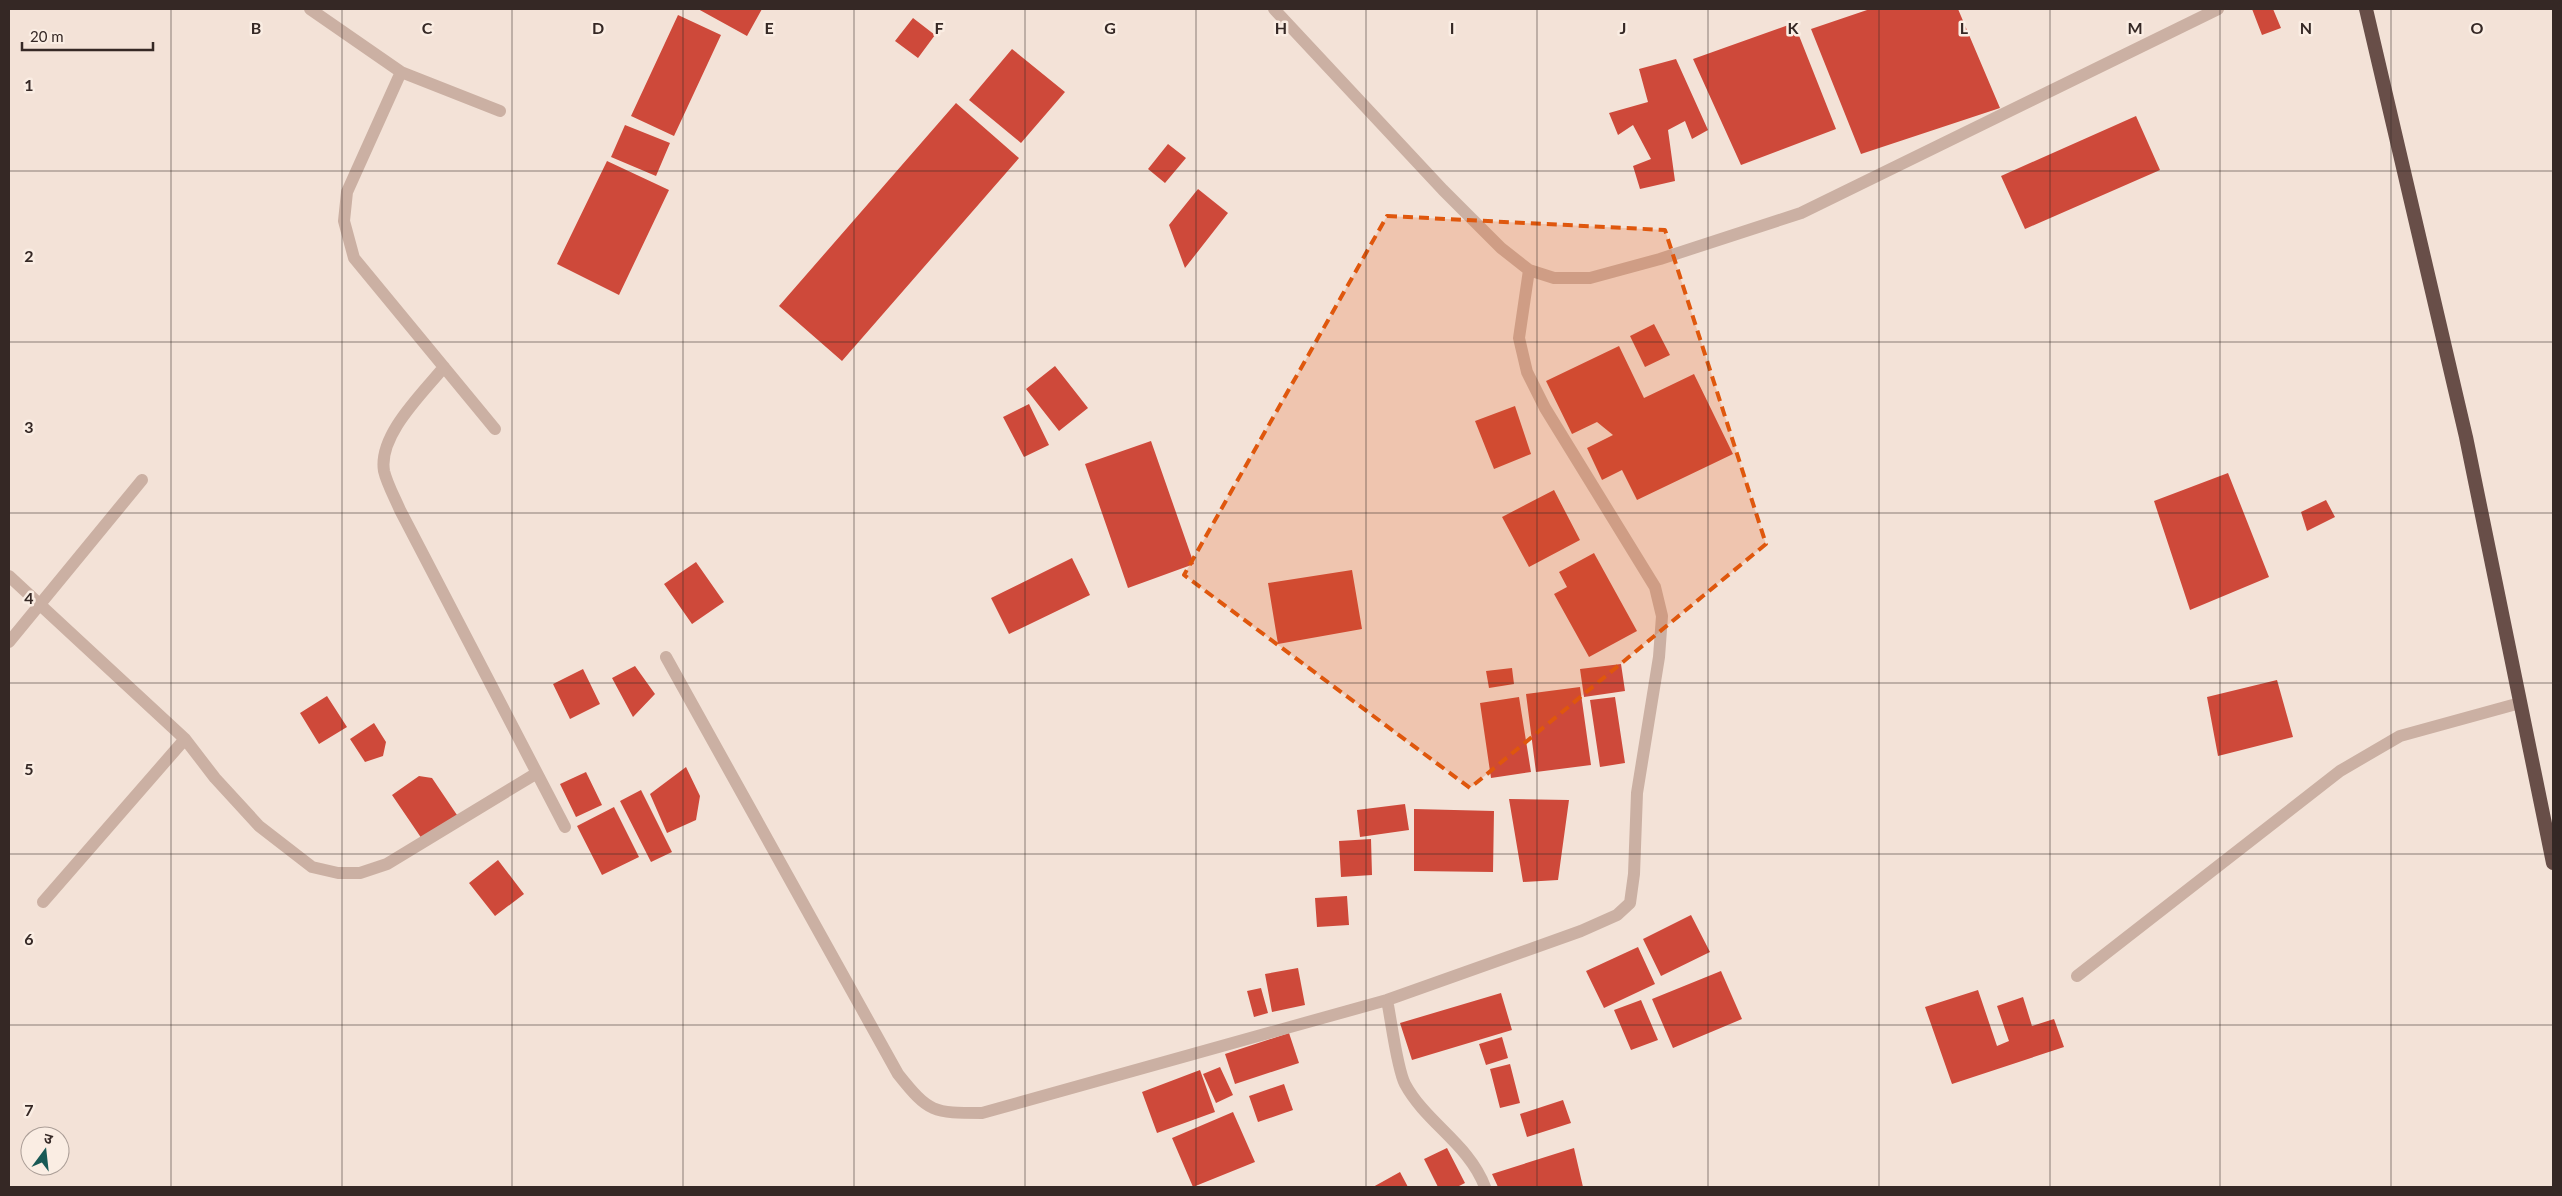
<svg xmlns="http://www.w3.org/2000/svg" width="2562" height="1196" font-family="Lato,'Noto Sans Devanagari',sans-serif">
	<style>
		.building { fill: #ce493a }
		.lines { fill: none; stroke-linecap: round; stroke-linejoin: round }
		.service { stroke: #cbb0a3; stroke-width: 12 }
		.minor { stroke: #cbb0a3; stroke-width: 12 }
		.trunk { stroke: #684e48; stroke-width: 14 }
		.marked { fill: #df570d; fill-opacity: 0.2; stroke: #df570d; stroke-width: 4; stroke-dasharray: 10 6; stroke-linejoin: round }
		.grid { fill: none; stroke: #352825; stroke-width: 1; stroke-opacity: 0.55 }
		.grid-label { font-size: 16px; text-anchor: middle; font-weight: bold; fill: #352825; stroke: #faede3; stroke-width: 5; stroke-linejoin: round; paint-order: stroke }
	</style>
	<rect width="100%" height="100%" fill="#f3e2d7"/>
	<path class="building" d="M698 9H762L747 36Z
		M1870 9H1958L2000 108 1861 154 1811 29Z
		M2252 9H2273L2281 28 2262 35Z
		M678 15 721 35 674 136 631 116Z
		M913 18 935 35 918 58 895 41Z
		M1794 23 1836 129 1741 165 1693 59Z
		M1012 49 1065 92 1021 143 969 100Z
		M1676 59 1708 130 1692 139 1685 121 1668 130 1675 181 1640 189 1633 166 1651 159 1633 125 1618 135 1609 113 1648 102 1639 69Z
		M956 103 1019 158 842 361 779 306Z
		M2136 116 2160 170 2025 229 2001 176Z
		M625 125 670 143 656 176 611 157Z
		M1168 144 1186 158 1165 183 1148 169Z
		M607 161 669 190 619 295 557 264Z
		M1198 189 1228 213 1185 268 1169 225Z
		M1654 324 1670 355 1645 367 1630 336Z
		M1619 346 1644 398 1694 374 1733 454 1637 500 1622 470 1602 480 1587 448 1613 435 1597 422 1572 434 1546 381Z
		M1055 366 1088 408 1059 431 1026 389Z
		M1029 404 1049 445 1024 457 1003 417Z
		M1515 406 1531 454 1494 469 1475 421Z
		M1151 441 1194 564 1128 588 1085 464Z
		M2228 473 2269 577 2190 610 2154 501Z
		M1554 490 1580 540 1529 567 1502 517Z
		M2326 500 2335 517 2307 531 2301 512Z
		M1594 553 1637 631 1589 657 1554 594 1567 587 1559 572Z
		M1072 558 1090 595 1009 634 991 598Z
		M696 562 724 602 692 624 664 584Z
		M1352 570 1362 629 1278 644 1268 583Z
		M1621 664 1625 691 1584 697 1580 669Z
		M635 666 655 694 633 717 612 678Z
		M1512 668 1514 684 1489 688 1486 671Z
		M583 669 600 704 570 719 553 684Z
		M2277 680 2293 737 2218 756 2207 697Z
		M1580 687 1591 765 1536 772 1526 694Z
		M327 696 347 727 319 744 300 713Z
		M1519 697 1531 772 1491 778 1480 703Z
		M1615 697 1625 763 1600 767 1590 700Z
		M374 723 386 742 383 756 365 762 350 739Z
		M686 767 700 796 696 820 667 833 650 794Z
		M586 772 602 805 576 817 560 784Z
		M419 776 432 778 457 815 422 839 392 795Z
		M641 790 672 852 651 862 620 801Z
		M1509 799 1569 800 1558 880 1523 882Z
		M1405 804 1409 830 1360 837 1357 810Z
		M614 807 639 857 602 875 577 826Z
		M1414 809 1494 811 1493 872 1414 871Z
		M1371 839 1372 875 1341 877 1339 841Z
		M498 860 524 894 495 916 469 883Z
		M1347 896 1349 925 1317 927 1315 898Z
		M1691 915 1710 952 1661 976 1643 939Z
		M1638 947 1655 984 1604 1008 1586 971Z
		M1298 968 1305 1005 1272 1012 1265 974Z
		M1721 971 1742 1019 1673 1048 1652 999Z
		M1261 988 1268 1013 1254 1017 1247 991Z
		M1978 990 1997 1046 2009 1041 1997 1006 2023 997 2032 1026 2054 1019 2064 1047 1952 1084 1925 1007Z
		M1501 993 1512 1030 1412 1060 1400 1023Z
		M1641 1000 1658 1040 1631 1050 1614 1010Z
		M1289 1033 1299 1063 1235 1084 1225 1054Z
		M1502 1037 1508 1058 1486 1065 1479 1044Z
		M1510 1064 1520 1103 1500 1108 1490 1069Z
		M1220 1067 1233 1095 1216 1103 1203 1074Z
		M1200 1070 1215 1112 1157 1133 1142 1092Z
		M1284 1084 1293 1110 1258 1122 1249 1096Z
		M1563 1100 1571 1123 1527 1137 1520 1114Z
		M1233 1112 1255 1162 1193 1187 1172 1138Z
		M1447 1148 1465 1183 1457 1187H1438L1424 1159Z
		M1574 1148 1583 1187H1498L1492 1174Z
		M1400 1172 1408 1187H1373Z"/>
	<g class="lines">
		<path class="service" d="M2077 976 2340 771 2400 736 2520 703"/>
		<path class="minor" d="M310 9 401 72 500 111
			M1274 9 1443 190 1501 248 1529 270 1554 278H1590L1660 259 1801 213 2218 9
			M401 72 347 192 344 221 354 258 495 429
			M444 367C423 393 378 435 384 471 387 484 395 498 400 510L565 827
			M9 576 185 739 215 778 259 826 312 867 338 873H360L387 864 537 773
			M9 642 142 480
			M666 657 898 1074C929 1113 933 1113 982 1113L1387 1000 1581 931 1617 915 1630 903 1634 874 1637 793 1659 657 1662 616 1655 587 1545 408 1527 372 1519 338 1529 270
			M43 902 185 739
			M1387 1000C1391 1019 1397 1069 1405 1084 1426 1123 1469 1144 1485 1187"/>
		<path class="trunk" d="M2366 9 2466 437 2553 863"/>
	</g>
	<path class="marked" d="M1387 216 1665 230 1766 544 1470 788 1184 575Z"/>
	<path class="grid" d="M171 9V1187M342 9V1187M512 9V1187M683 9V1187M854 9V1187M1025 9V1187M1196 9V1187M1366 9V1187M1537 9V1187M1708 9V1187M1879 9V1187M2050 9V1187M2220 9V1187M2391 9V1187M9 171H2553M9 342H2553M9 513H2553M9 683H2553M9 854H2553M9 1025H2553"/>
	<g class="grid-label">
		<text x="256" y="34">B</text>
		<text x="427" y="34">C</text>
		<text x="598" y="34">D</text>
		<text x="769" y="34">E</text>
		<text x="939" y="34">F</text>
		<text x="1110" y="34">G</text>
		<text x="1281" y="34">H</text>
		<text x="1452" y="34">I</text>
		<text x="1623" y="34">J</text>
		<text x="1793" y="34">K</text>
		<text x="1964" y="34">L</text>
		<text x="2135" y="34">M</text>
		<text x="2306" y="34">N</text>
		<text x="2477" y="34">O</text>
		<text x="29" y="91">1</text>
		<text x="29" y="262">2</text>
		<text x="29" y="433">3</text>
		<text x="29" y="604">4</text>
		<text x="29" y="775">5</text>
		<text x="29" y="945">6</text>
		<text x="29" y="1116">7</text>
	</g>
	<rect width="2562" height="1196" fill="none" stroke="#352825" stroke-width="20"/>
	<g transform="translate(45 1151) rotate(15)"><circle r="24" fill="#faede3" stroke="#ab9e97"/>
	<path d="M0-4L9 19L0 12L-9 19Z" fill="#185955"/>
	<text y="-8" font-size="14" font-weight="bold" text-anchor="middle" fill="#352825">उ</text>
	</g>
	<path d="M22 42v8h131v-8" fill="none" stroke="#352825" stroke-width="2.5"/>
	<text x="30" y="42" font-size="15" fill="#352825" stroke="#faede3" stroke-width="4" paint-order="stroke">20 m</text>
</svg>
